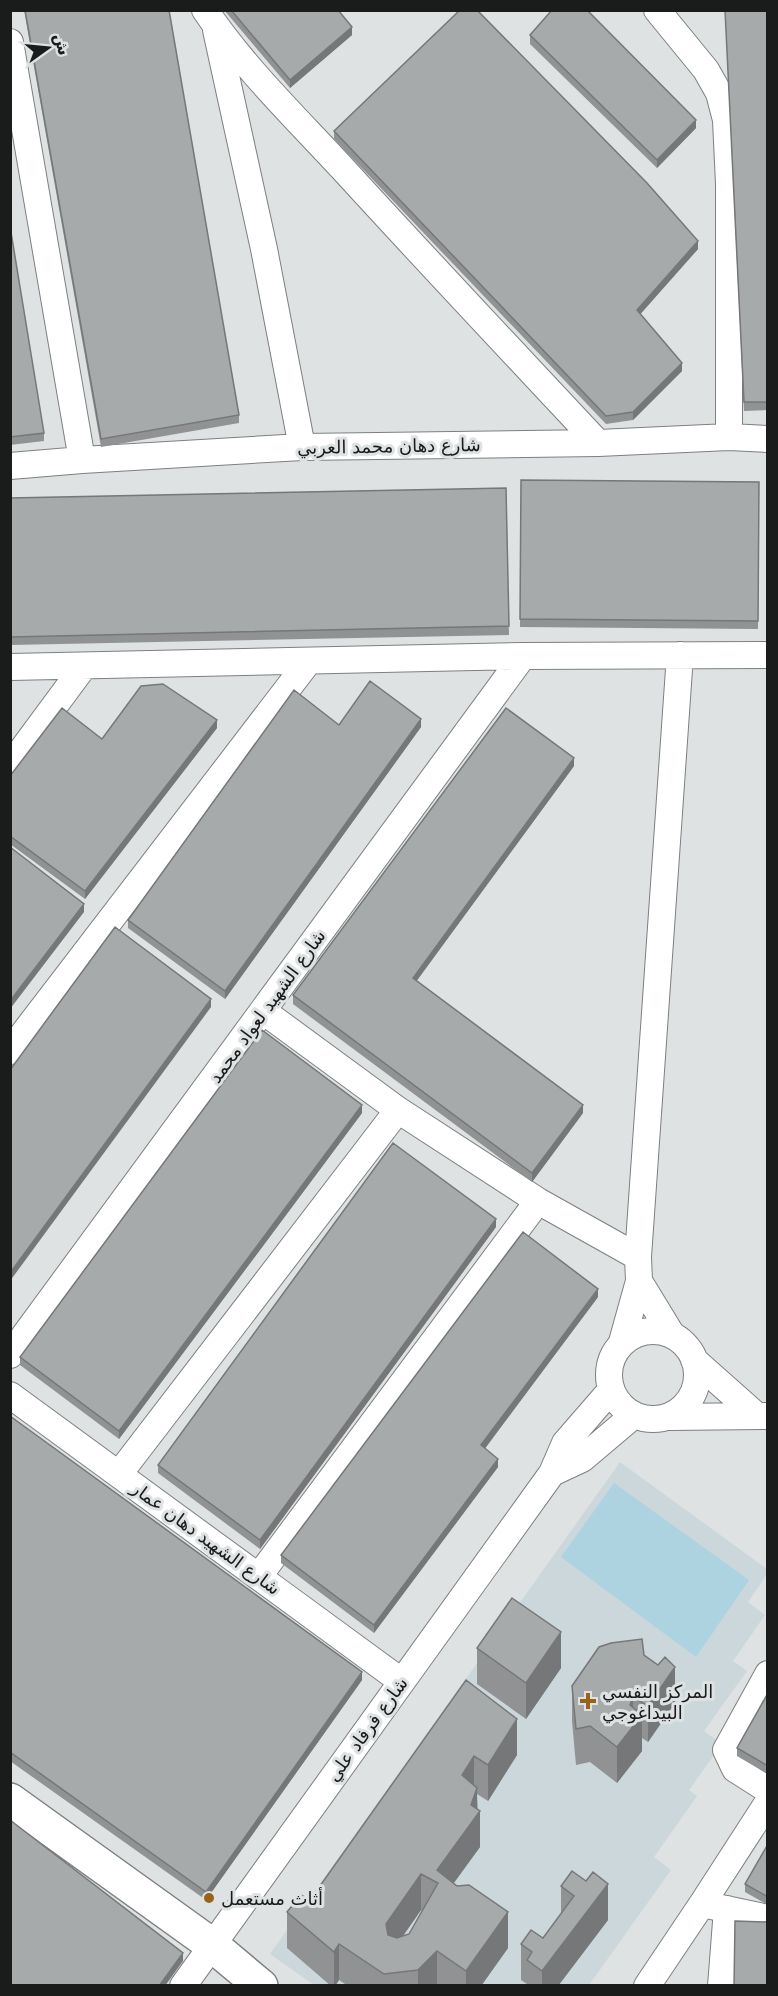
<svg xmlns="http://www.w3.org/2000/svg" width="778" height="1996" font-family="'DejaVu Sans',Cairo,sans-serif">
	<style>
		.built { fill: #cbd7db }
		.green { fill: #aed3e0 }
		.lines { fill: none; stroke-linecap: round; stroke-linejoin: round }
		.street-casing { stroke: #7c8081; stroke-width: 28 }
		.secondary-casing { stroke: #7c8081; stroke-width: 36 }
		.street { stroke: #fff; stroke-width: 26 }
		.secondary { stroke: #fff; stroke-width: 33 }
		.wall { fill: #909293; fill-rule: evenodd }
		.shaded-wall { fill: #757778 }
		.building { fill: #a7aaab; stroke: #757778; stroke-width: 1.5; fill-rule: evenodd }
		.poi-dot { fill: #976419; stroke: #dee2e3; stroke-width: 2 }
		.labels { text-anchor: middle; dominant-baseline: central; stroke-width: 6; stroke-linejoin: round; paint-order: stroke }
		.street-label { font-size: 18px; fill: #1a1c1c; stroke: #dee2e3 }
		.poi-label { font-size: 18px; fill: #1a1c1c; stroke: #dee2e3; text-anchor: start }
	</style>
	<rect width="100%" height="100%" fill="#dee2e3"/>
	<path class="built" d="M620 1462 767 1569V1574L748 1602 765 1615 733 1661 747 1671 704 1731 722 1744 689 1790 697 1796 654 1857 671 1870 589 1985H314L270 1954Z"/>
	<path class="green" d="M614 1483 749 1580 696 1657 561 1557Z"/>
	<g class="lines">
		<defs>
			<path id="street" d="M205 10C244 68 296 118 343 169 427 261 513 352 598 443
				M657 10 706 70 719 93 726 120 729 184V437
				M216 30 264 249 302 447
				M10 42 82 460
				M10 466 82 460 302 447 598 443 729 437 768 439
				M10 667 523 656 768 655
				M10 766 84 666
				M263 1011 398 1110 538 1201 638 1257
				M10 1051 308 662
				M639 1281 672 1335
				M609 1375a44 44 0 1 1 88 0a44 44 0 1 1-88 0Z
				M622 1342 639 1281 638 1257 680 655
				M10 1355 523 656
				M694 1360 756 1415
				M10 1395 401 1681
				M668 1417 768 1416
				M552 1473 582 1459 634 1415
				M119 1474 398 1110
				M259 1576 538 1201
				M768 1674 726 1750 735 1769 768 1790
				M702 1904 768 1802
				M183 1986 552 1473 565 1443 611 1390
				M647 1986 702 1904 768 1918
				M721 1986 727 1909"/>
			<path id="secondary" d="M10 1800 212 1945 261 1986"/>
		</defs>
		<use href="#street" class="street-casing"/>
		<use href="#secondary" class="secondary-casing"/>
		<use href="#street" class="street"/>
		<use href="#secondary" class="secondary"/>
	</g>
	<path class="wall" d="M24 10H169L239 415V423L101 447Z
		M224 10H338L352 35 290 88Z
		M725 10H768V410L744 411Z
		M530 35 696 128 657 168 530 44Z
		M334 131 698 249 640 314 682 371 633 420 606 424 334 139Z
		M10 226 44 433V441L10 445Z
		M521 480 759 482 758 629 520 627Z
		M506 488 509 635 10 645V498Z
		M339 725 421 727 225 999 128 928V920Z
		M217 728 85 899 10 844V776L102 739Z
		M574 766 416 981 583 1113 532 1182 293 1004V995Z
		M362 1113 119 1439 20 1365V1357Z
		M496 1227 260 1549 158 1473V1465Z
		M598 1297 484 1448 498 1467 374 1633 281 1563V1555Z
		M10 1416 362 1680 206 1900 10 1761Z
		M477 1648 561 1668 526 1719 477 1684Z
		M644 1655 675 1703 648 1742 642 1738V1751L617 1783 590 1762 576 1765 572 1721V1686Z
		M466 1680 517 1755 488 1801 477 1794 480 1847 453 1883 508 1948 481 1986H348L339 1980 335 1986H331L287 1948V1912L310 1900ZM421 1910 422 1911 409 1934 403 1936Z
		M768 1693V1774L737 1756V1748Z
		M768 1844V1905L745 1892V1884Z
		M561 1886 608 1920 558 1986H527V1984L521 1980V1944L543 1938 561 1914Z"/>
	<path class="shaded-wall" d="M352 27V35L290 88V80Z
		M696 120V128L657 168V160Z
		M698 241V249L637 318V310Z
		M682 363V371L633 420V412Z
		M421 719V727L225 999V991Z
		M217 720V728L85 899V891Z
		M574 758V766L413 986V978Z
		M84 904V912L10 1009V1001Z
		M211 999V1007L10 1281V1273Z
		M362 1105V1113L119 1439V1431Z
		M583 1105V1113L532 1182V1173Z
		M496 1219V1227L260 1549V1540Z
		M598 1289V1297L481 1454V1445Z
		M498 1459V1467L374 1633V1625Z
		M561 1632V1668L526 1719V1683Z
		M675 1667V1703L648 1742V1706Z
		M362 1672V1680L206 1900V1892Z
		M633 1697V1726L642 1715V1751L617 1783V1747L630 1705Z
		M517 1719V1755L488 1801V1765Z
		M474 1756V1792L462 1775Z
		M477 1788V1814L480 1811V1847L438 1905 437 1870 471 1805Z
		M421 1874V1910L386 1960V1924Z
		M608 1884V1920L558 1986H542V1971Z
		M508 1912V1948L481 1986H466V1971Z
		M339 1944V1980L335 1986H334V1952Z
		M437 1951V1986H418V1970Z
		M183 1953V1961L165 1986H159Z"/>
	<path class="building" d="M25 10H169L239 415 101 439Z
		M231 10H338L352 27 290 80Z
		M460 10H477L647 183 698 241 637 310 682 363 633 412 606 416 334 131Z
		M552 10H587L696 120 657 160 530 35Z
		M725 10H768V402H744Z
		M10 226 44 433 10 437Z
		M521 480 759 482 758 621 520 619Z
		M506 488 509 626 10 637V498Z
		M370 681 421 719 225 991 128 920 294 690 339 725Z
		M163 684 217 720 85 891 10 836V776L62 708 102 739 141 686Z
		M506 708 574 758 413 978 583 1105 532 1173 293 995Z
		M10 847 84 904 10 1001Z
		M115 927 211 999 10 1273V1070Z
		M262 1030 362 1105 119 1431 20 1357Z
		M393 1143 496 1219 260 1540 158 1465Z
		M523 1232 598 1289 481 1445 498 1459 374 1625 281 1555Z
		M10 1416 362 1672 206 1892 10 1752Z
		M512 1598 561 1632 526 1683 477 1648Z
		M642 1639 644 1655 658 1665 665 1657 675 1667 648 1706 633 1697 630 1705 642 1715 617 1747 590 1726 576 1729 572 1686 599 1647 611 1643Z
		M466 1680 517 1719 488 1765 474 1756 462 1775 477 1788 471 1805 480 1811 437 1870 457 1886 469 1885 508 1912 466 1971 437 1951 418 1970 384 1974 339 1944 334 1952 287 1912 301 1895 310 1900ZM421 1874 438 1883 409 1934 397 1938 388 1935 386 1924Z
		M768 1693V1766L737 1748Z
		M10 1820 183 1953 159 1986H10Z
		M768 1844V1897L745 1884Z
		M572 1871 586 1881 593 1872 608 1884 542 1971 527 1960 532 1952 521 1944 531 1930 543 1938 574 1896 561 1886Z
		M735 1921 768 1922V1986H734Z"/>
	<g class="poi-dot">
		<path d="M585 1692h6v6h6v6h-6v6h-6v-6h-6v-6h6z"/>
		<circle cx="209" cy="1898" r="6"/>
	</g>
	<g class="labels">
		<g class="street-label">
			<text transform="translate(389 446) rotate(-1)">شارع دهان محمد العربي</text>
			<text transform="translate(267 1006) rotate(-54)">شارع الشهيد لعواد محمد</text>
			<text transform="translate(206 1538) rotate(36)">شارع الشهيد دهان عمار</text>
			<text transform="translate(367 1729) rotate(-54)">شارع فرفاد علي</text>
		</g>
		<g class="poi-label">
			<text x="602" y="1691">المركز النفسي<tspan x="602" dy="21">البيداغوجي</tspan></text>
			<text x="221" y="1898">أثاث مستعمل</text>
		</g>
	</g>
	<rect width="778" height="1996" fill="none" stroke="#1a1c1c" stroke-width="24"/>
	<g transform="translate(48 48) rotate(75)" stroke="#dee2e3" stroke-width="4.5" paint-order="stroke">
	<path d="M0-4.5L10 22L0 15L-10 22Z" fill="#1a1c1c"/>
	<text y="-9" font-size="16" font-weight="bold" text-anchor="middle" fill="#1a1c1c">ش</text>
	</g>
</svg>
